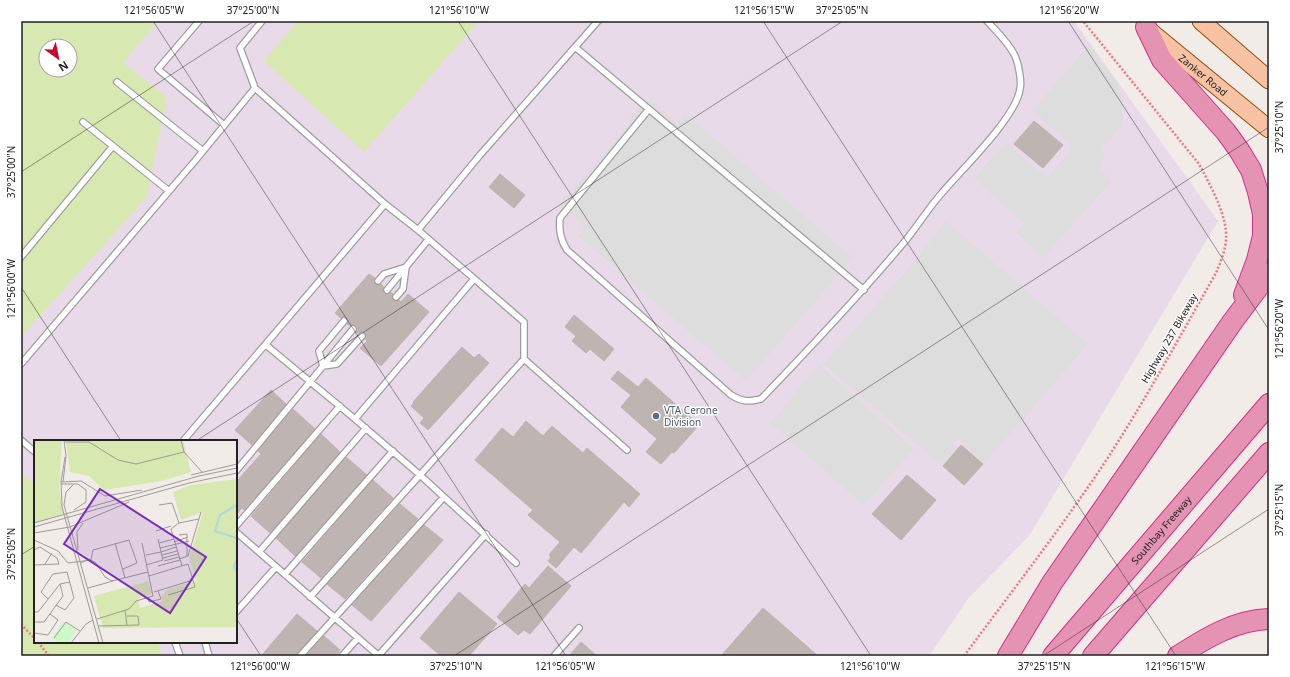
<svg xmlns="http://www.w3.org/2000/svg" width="1290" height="677" font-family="'Noto Sans',sans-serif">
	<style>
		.industrial { fill: #e9dae9 }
		.grass { fill: #d7e8b0; fill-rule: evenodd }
		.parking { fill: #ddd }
		.building { fill: #beb4b1; stroke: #c2b0aa }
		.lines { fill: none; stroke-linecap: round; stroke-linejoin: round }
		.service-casing { stroke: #9e9e9e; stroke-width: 8 }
		.primary-casing { stroke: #974a06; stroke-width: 19 }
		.motorway-casing { stroke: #d42f89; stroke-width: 22 }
		.path { stroke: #f47582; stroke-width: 2.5; stroke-dasharray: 2 2; stroke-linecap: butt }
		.service { stroke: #fff; stroke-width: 5.5 }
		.primary { stroke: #f8c3a5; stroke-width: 17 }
		.motorway { stroke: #e493b3; stroke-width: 20 }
		.ticks { fill: none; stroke: #212121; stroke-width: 1; stroke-opacity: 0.45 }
		.service-dot { fill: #5c6f8a; stroke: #fff; stroke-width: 1.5 }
		.labels { text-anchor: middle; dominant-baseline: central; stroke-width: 3; stroke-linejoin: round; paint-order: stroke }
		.street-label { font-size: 10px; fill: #212121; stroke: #fff }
		.service-label { font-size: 10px; fill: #4e5e75; stroke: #fff; text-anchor: start }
		.inset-river { fill: none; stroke: #aadbdc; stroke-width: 2 }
		.inset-road { fill: none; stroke: #9e9b98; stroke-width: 1 }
		.view { fill: #7b2cbf; fill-opacity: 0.15; stroke: #7b2cbf; stroke-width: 2 }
		.inset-edge { fill: none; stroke: #212121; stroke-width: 2 }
		.neatline { fill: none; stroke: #212121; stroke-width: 1.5 }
		.ticks-label { font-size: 10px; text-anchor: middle; fill: #212121 }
	</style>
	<rect width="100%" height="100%" fill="#f1ece8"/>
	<path class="industrial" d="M158 21H1074L1218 221 1029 536 968 599 929 656H162L158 642H236V441H35V524L21 510V182Z"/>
	<path class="grass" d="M21 21H158L123 63 167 97 147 197 21 337ZM46 46H70V70H46Z
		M298 21H479L364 152 264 61Z
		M21 473 35 485V642H158L162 656H21Z"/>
	<path class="parking" d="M1089 45 1117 83 1122 96 1123 118 1121 126 1102 149 1104 157 1100 169 1112 181 1043 258 1016 232 1023 223 974 178 1006 142 1047 178 1073 147 1032 111Z
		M650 100 677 123 685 113 853 258 746 381 578 236 586 226 559 206 625 130 630 122 632 114Z
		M946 221 1088 344 985 463 957 438 952 443 957 447 941 465 824 364 906 271Z
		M819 365 914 449 864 505 770 423Z"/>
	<path class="building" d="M1034 121 1063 145 1043 168 1014 144Z
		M500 174 525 195 514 208 489 187Z
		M369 274 375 278V284L378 285 381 284 384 287 383 290 384 293 387 294 390 292 393 294 392 298 394 300 397 301 399 300 401 302 408 294 429 312 381 366 360 348 367 341 365 339 366 336 365 333 362 332 359 333 356 332V326L353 325 350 326 347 324V318L344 317 341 318 335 313Z
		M574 315 614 349 604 361 590 349 586 353 572 341 576 336 565 327Z
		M462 347 474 358 479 354 489 363 428 430 420 423 424 418 411 406 414 403 413 402Z
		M618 371 638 387 646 378 699 425 674 453 672 452 661 464 646 452 657 439 621 407 631 395 611 379Z
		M271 390 286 404 252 445 235 430Z
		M293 409 315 429 244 510 242 508 236 515V482L261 454 258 451Z
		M526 421 543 436 552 426 583 453 587 448 640 494 629 507 624 502 581 553 574 547 556 568 548 561 551 557 549 555 560 542 528 515 533 510 475 460 502 428 513 437Z
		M321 434 340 452 270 533 251 516Z
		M961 445 983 464 964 485 943 466Z
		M346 457 367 475 295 556 276 538Z
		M907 475 936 500 901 540 872 514Z
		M373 480 393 498 321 578 302 562Z
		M400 504 418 519 345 599 327 584Z
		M424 525 443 540 371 621 352 605Z
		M548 566 571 586 530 634 524 630 518 635 497 617 525 584 529 588Z
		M459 592 497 624 469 656H441L420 638Z
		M763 608 818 656H721Z
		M297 614 317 631 297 653 296 656H261Z
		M324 636 340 650 335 656H306Z
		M581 642 597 656H569Z"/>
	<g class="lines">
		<defs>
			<path id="service" d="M199 21 158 69 224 125
				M262 21 240 48 255 88 385 204 418 230 524 322V359L627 450
				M575 47 864 290
				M117 82 203 151
				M649 109 560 218C559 230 560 239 567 250L731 395C743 402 748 402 761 399 811 347 860 295 906 240 918 225 928 209 941 194 961 170 1016 118 1020 89 1022 81 1018 61 1014 54 1008 42 996 31 987 21
				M83 122 169 191
				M418 230 480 155 598 21
				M21 257 113 146
				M378 281 384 274 406 267
				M387 290 428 240
				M396 297 403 289 406 267
				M266 345 355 419
				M21 364 194 162 255 88
				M323 366 319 351 344 321
				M323 366 353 329
				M21 440 35 452
				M183 441 385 204
				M236 471 323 366 337 364 362 336
				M236 526 340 406
				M236 532 379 656
				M259 552 366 428
				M516 563 420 475 524 359
				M285 574 393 451
				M310 597 420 475 355 419 474 279
				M236 612 276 567
				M175 642 180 656
				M205 642 209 656
				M379 655 486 534
				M300 656 444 497
				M342 656 358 638
				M554 656 579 628"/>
			<g id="primary">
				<path d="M1201 21 1269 80"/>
				<path id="s1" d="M1146 28 1269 129"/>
			</g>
			<g id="motorway">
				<path d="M1146 27 1162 60 1226 132 1239 150 1251 170 1258 192 1263 214V236L1257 260 1244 295"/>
				<path d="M1008 656 1052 583 1233 321 1269 273"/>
				<path id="s2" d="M1053 656 1269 404"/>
				<path d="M1093 656 1269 453"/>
				<path d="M1178 656C1206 638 1235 620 1269 619"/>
			</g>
		</defs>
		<use href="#service" class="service-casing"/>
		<use href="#primary" class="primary-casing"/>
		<use href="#motorway" class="motorway-casing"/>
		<path class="path" d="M21 624 35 639
			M38 642 49 656
			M964 656C1012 591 1062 527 1107 459 1146 399 1180 336 1216 273 1220 263 1225 252 1226 240 1228 216 1210 185 1199 164L1083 21"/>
		<use href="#service" class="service"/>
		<use href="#primary" class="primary"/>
		<use href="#motorway" class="motorway"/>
	</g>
	<path class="ticks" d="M153 21 566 656M458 21 871 656M763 21 1176 656M1068 21 1269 330M21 172 254 21M21 287 121 441M196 441 843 21M21 555 35 546M236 618 261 656M454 656 1269 127M1043 656 1269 509"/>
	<circle class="service-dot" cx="656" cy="416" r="4"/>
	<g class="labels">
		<g class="street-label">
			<text stroke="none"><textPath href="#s1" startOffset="74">Zanker Road</textPath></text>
			<text transform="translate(1169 338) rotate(-60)">Highway 237 Bikeway</text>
			<text stroke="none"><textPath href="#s2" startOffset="166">Southbay Freeway</textPath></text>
		</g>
		<g class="service-label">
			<text x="664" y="410">VTA Cerone<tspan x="664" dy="12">Division</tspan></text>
		</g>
	</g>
	<g transform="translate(34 440)">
		<rect width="203" height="203" fill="#f1ece8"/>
		<path d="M0 0H28L25 48 29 74 0 83ZM32 0H149L157 32 128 41 70 50 55 36 36 32ZM203 39V187L69 188 60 156 114 141 118 154 104 158 106 168 129 161 127 156 134 149 162 141 155 119 169 72 147 80 139 52 157 45Z" fill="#d7e8b0"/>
		<path d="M30 181 43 190 34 203H24L18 198Z" fill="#cdf8c8"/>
		<path class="inset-river" d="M203 65 186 75 181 91 203 98M203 119 200 126 203 133"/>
		<path class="inset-road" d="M31 2H55L84 20 102 24 150 12 147 0M150 12 168 32M157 35 203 24M27 42 31 17M27 42 28 67 65 203M27 42 47 41 71 56 108 50M29 42 32 16 30 0M27 44H44L52 50V62L40 70M30 65 69 203M30 65 32 52 39 45M125 65 138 63 145 83 137 89 148 126M0 83 165 36 203 28M145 83 165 79M0 87 155 43 203 33M122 91 137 86M0 93 36 87 95 62M145 95 153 94V116M0 100 24 111 34 123 57 120M140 102 154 97M81 103 91 138M125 103 140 99M126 108 155 101M0 110 6 107 23 118M44 110 43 92 49 83M112 115 127 112 124 99M128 115 143 111M129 118 144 114M145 119 154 116 167 72M57 120 59 110 95 100 103 123 89 129M130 121 145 117M47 123 55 119 61 122 71 137 78 141 114 132M11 124 18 113M0 125 25 124 23 118M112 125 129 120 127 112 142 107M124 126 146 120M115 136 154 124 159 140 120 152M54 148 79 141M134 155 161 147 159 140M114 158 115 162 127 159 124 151M14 159 7 152 19 134 33 132 40 158 31 170 22 165M91 170 93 186M0 172H4L26 144 36 142M63 179 95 169 102 161 119 156 108 103M0 182H10L29 156 26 144M64 186 105 185 104 176H93M0 193 14 195 24 180 16 174M20 198 32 182 46 191M37 203 52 184 59 180"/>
		<path class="view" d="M66 49 172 117 136 173 30 104Z"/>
		<rect width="203" height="203" class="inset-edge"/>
	</g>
	<rect width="1290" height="677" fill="none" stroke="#ffffff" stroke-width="44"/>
	<g transform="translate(58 58) rotate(147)"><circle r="19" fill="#ffffff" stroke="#a6a6a6"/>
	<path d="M0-3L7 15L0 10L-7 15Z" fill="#c9082f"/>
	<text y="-6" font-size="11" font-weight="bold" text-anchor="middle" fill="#212121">N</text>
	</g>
	<rect x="22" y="22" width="1246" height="633" class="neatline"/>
	<g class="ticks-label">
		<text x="154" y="14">121°56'05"W</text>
		<text x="253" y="14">37°25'00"N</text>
		<text x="459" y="14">121°56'10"W</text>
		<text x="764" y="14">121°56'15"W</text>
		<text x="842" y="14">37°25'05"N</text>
		<text x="1069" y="14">121°56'20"W</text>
		<text transform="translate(1279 127) rotate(-90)" y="4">37°25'10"N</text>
		<text transform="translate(11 172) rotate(-90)" y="4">37°25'00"N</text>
		<text transform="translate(11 289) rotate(-90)" y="4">121°56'00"W</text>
		<text transform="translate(1279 329) rotate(-90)" y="4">121°56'20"W</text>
		<text transform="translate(1279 510) rotate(-90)" y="4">37°25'15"N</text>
		<text transform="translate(11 554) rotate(-90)" y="4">37°25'05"N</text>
		<text x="260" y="670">121°56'00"W</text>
		<text x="456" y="670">37°25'10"N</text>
		<text x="565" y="670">121°56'05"W</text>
		<text x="870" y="670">121°56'10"W</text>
		<text x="1044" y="670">37°25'15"N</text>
		<text x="1175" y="670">121°56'15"W</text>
	</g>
</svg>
